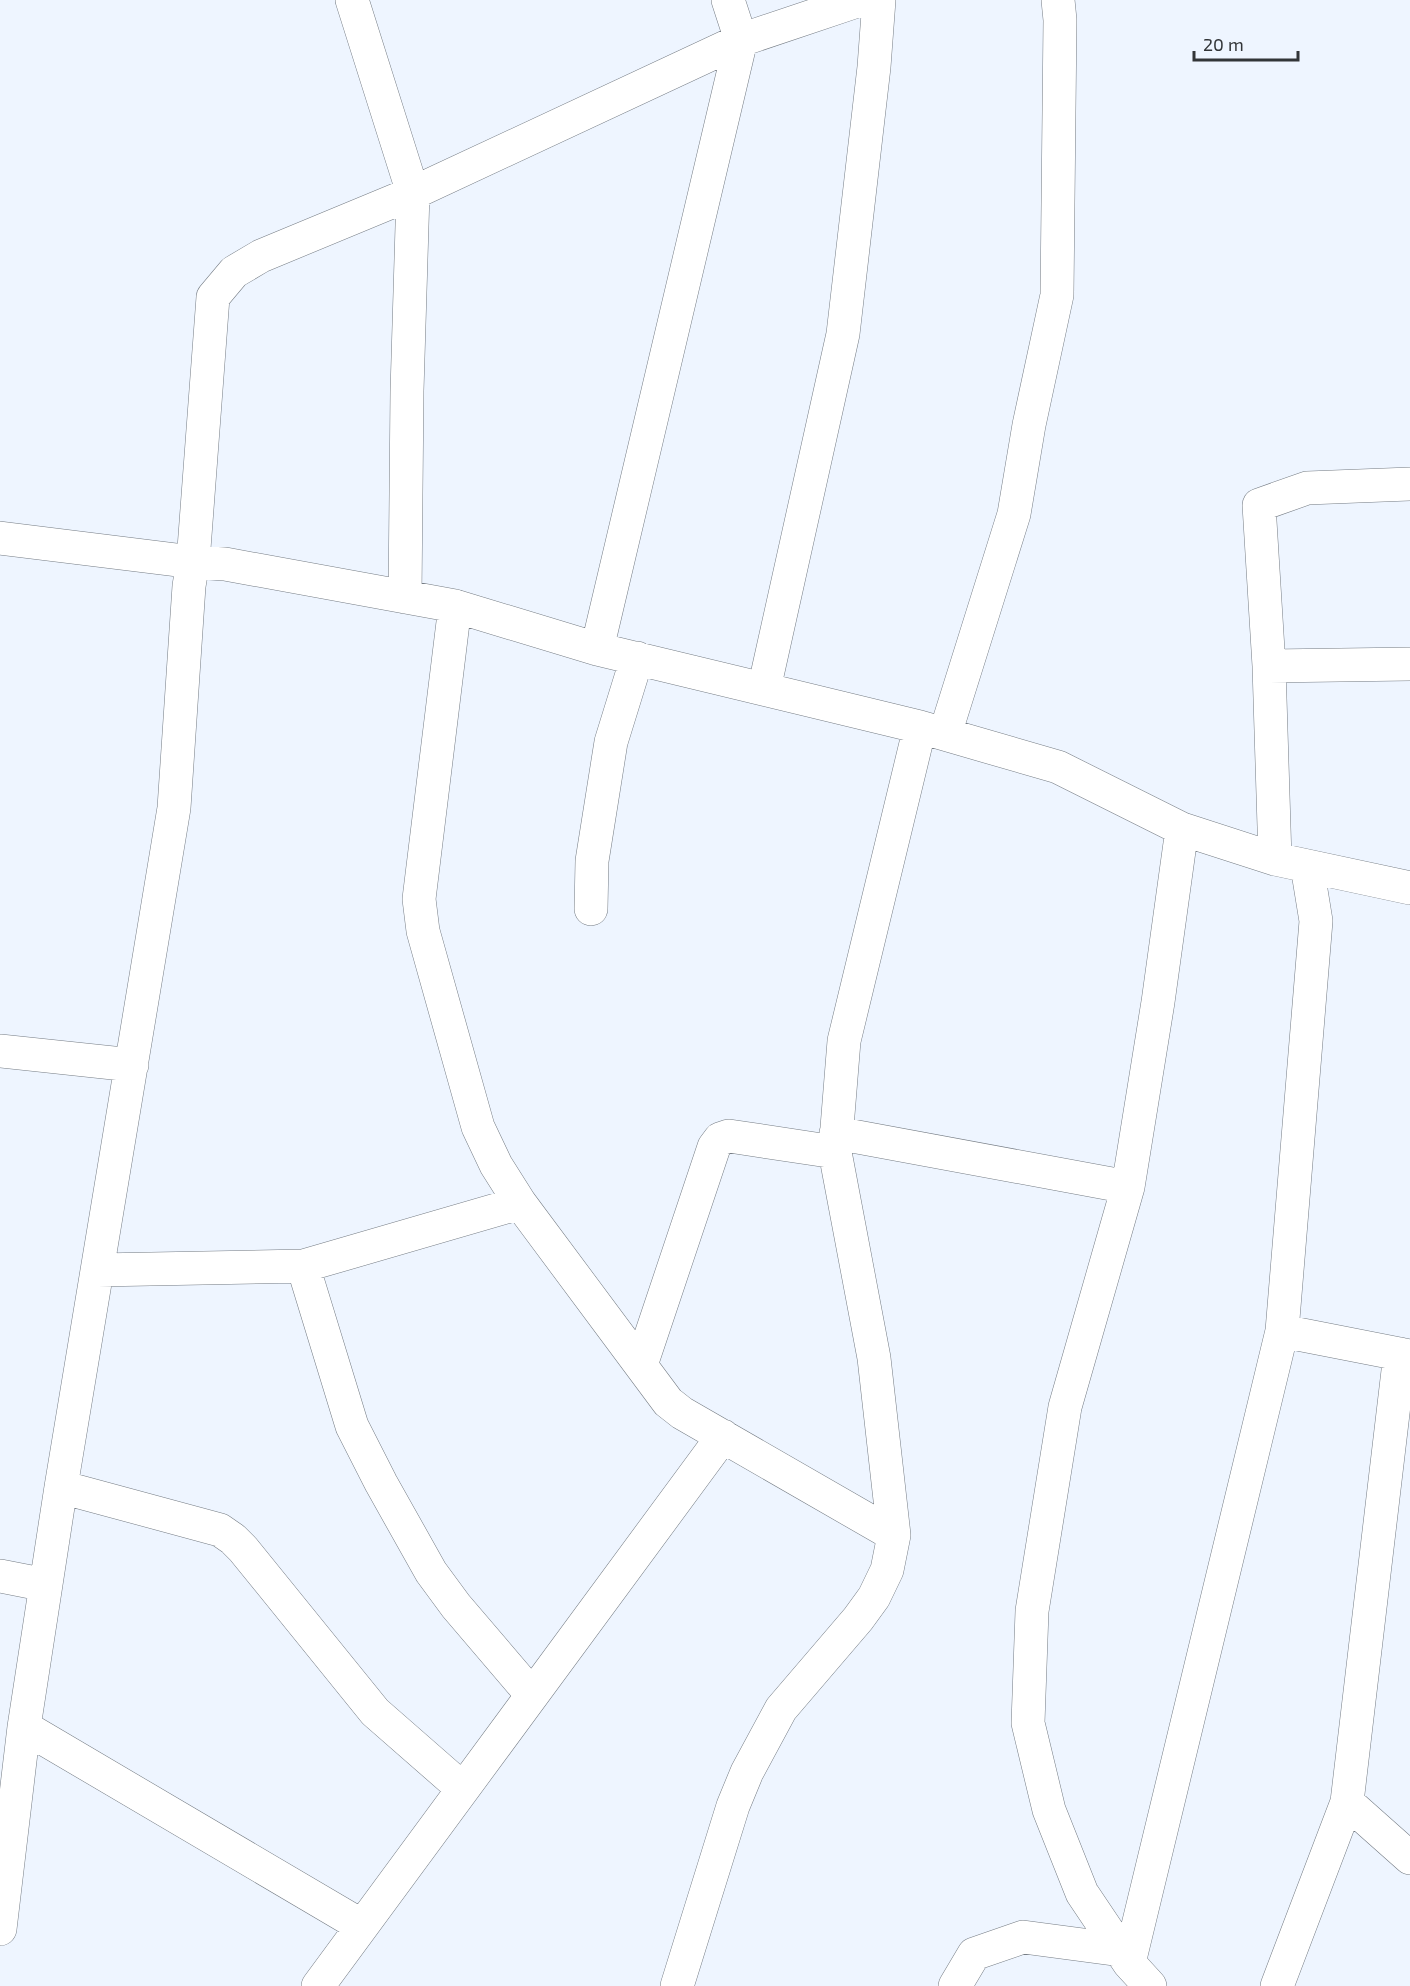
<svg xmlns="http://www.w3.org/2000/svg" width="1410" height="1986" font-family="'Exo 2',sans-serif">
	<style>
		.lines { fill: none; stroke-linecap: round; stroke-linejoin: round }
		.minor-casing { stroke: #757c84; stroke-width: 34 }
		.minor { stroke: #fff; stroke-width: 33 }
	</style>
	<rect width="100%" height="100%" fill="#eef5ff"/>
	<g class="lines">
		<defs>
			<path id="minor" d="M352 0 413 193 407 391 405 597
				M0 538 193 562 213 297 234 272 261 256 413 193 741 40 860 0
				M455 606 419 899 423 931 478 1127 496 1165 520 1203 668 1402 682 1413 894 1535
				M597 649 741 40 728 0
				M1269 666 1410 664
				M764 689 843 334 874 67 879 0
				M945 734 1014 514 1029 425 1057 295 1060 20 1058 0
				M1182 829 1275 859 1410 888
				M1275 859 1269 666 1259 505 1307 488 1410 484
				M591 909 592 861 611 742 637 658
				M0 1051 132 1065
				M836 1133 1128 1187
				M303 1266 352 1426 381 1483 431 1572 456 1606 532 1695
				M98 1270 303 1266 520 1203
				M1282 1331 1410 1356
				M641 1365 714 1147 720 1139 729 1136 835 1152
				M61 1487 220 1530 233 1539 243 1549 375 1712 463 1789
				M0 1576 46 1585
				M24 1727 362 1926
				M1347 1802 1410 1858
				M0 1929 24 1727 61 1487 174 808 189 586 193 562 225 564 455 606 597 649 920 727 1058 767 1182 829 1158 1002 1128 1187 1065 1407 1032 1611 1028 1723 1049 1810 1082 1893 1129 1963 1150 1986
				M1129 1963 1282 1331 1316 921 1307 866
				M318 1986 723 1436
				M677 1986 733 1806 747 1772 781 1709 858 1619 874 1597 887 1570 894 1535 874 1358 835 1152 844 1041 920 727
				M955 1986 974 1954 1023 1937 1121 1950
				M1277 1986 1347 1802 1400 1354"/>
		</defs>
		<use href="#minor" class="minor-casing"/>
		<use href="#minor" class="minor"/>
	</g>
	<path d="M1194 51v9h104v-9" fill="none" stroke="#323538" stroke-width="3"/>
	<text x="1203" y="51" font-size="18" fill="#323538" stroke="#eef5ff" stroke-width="4.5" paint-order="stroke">20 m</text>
</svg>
